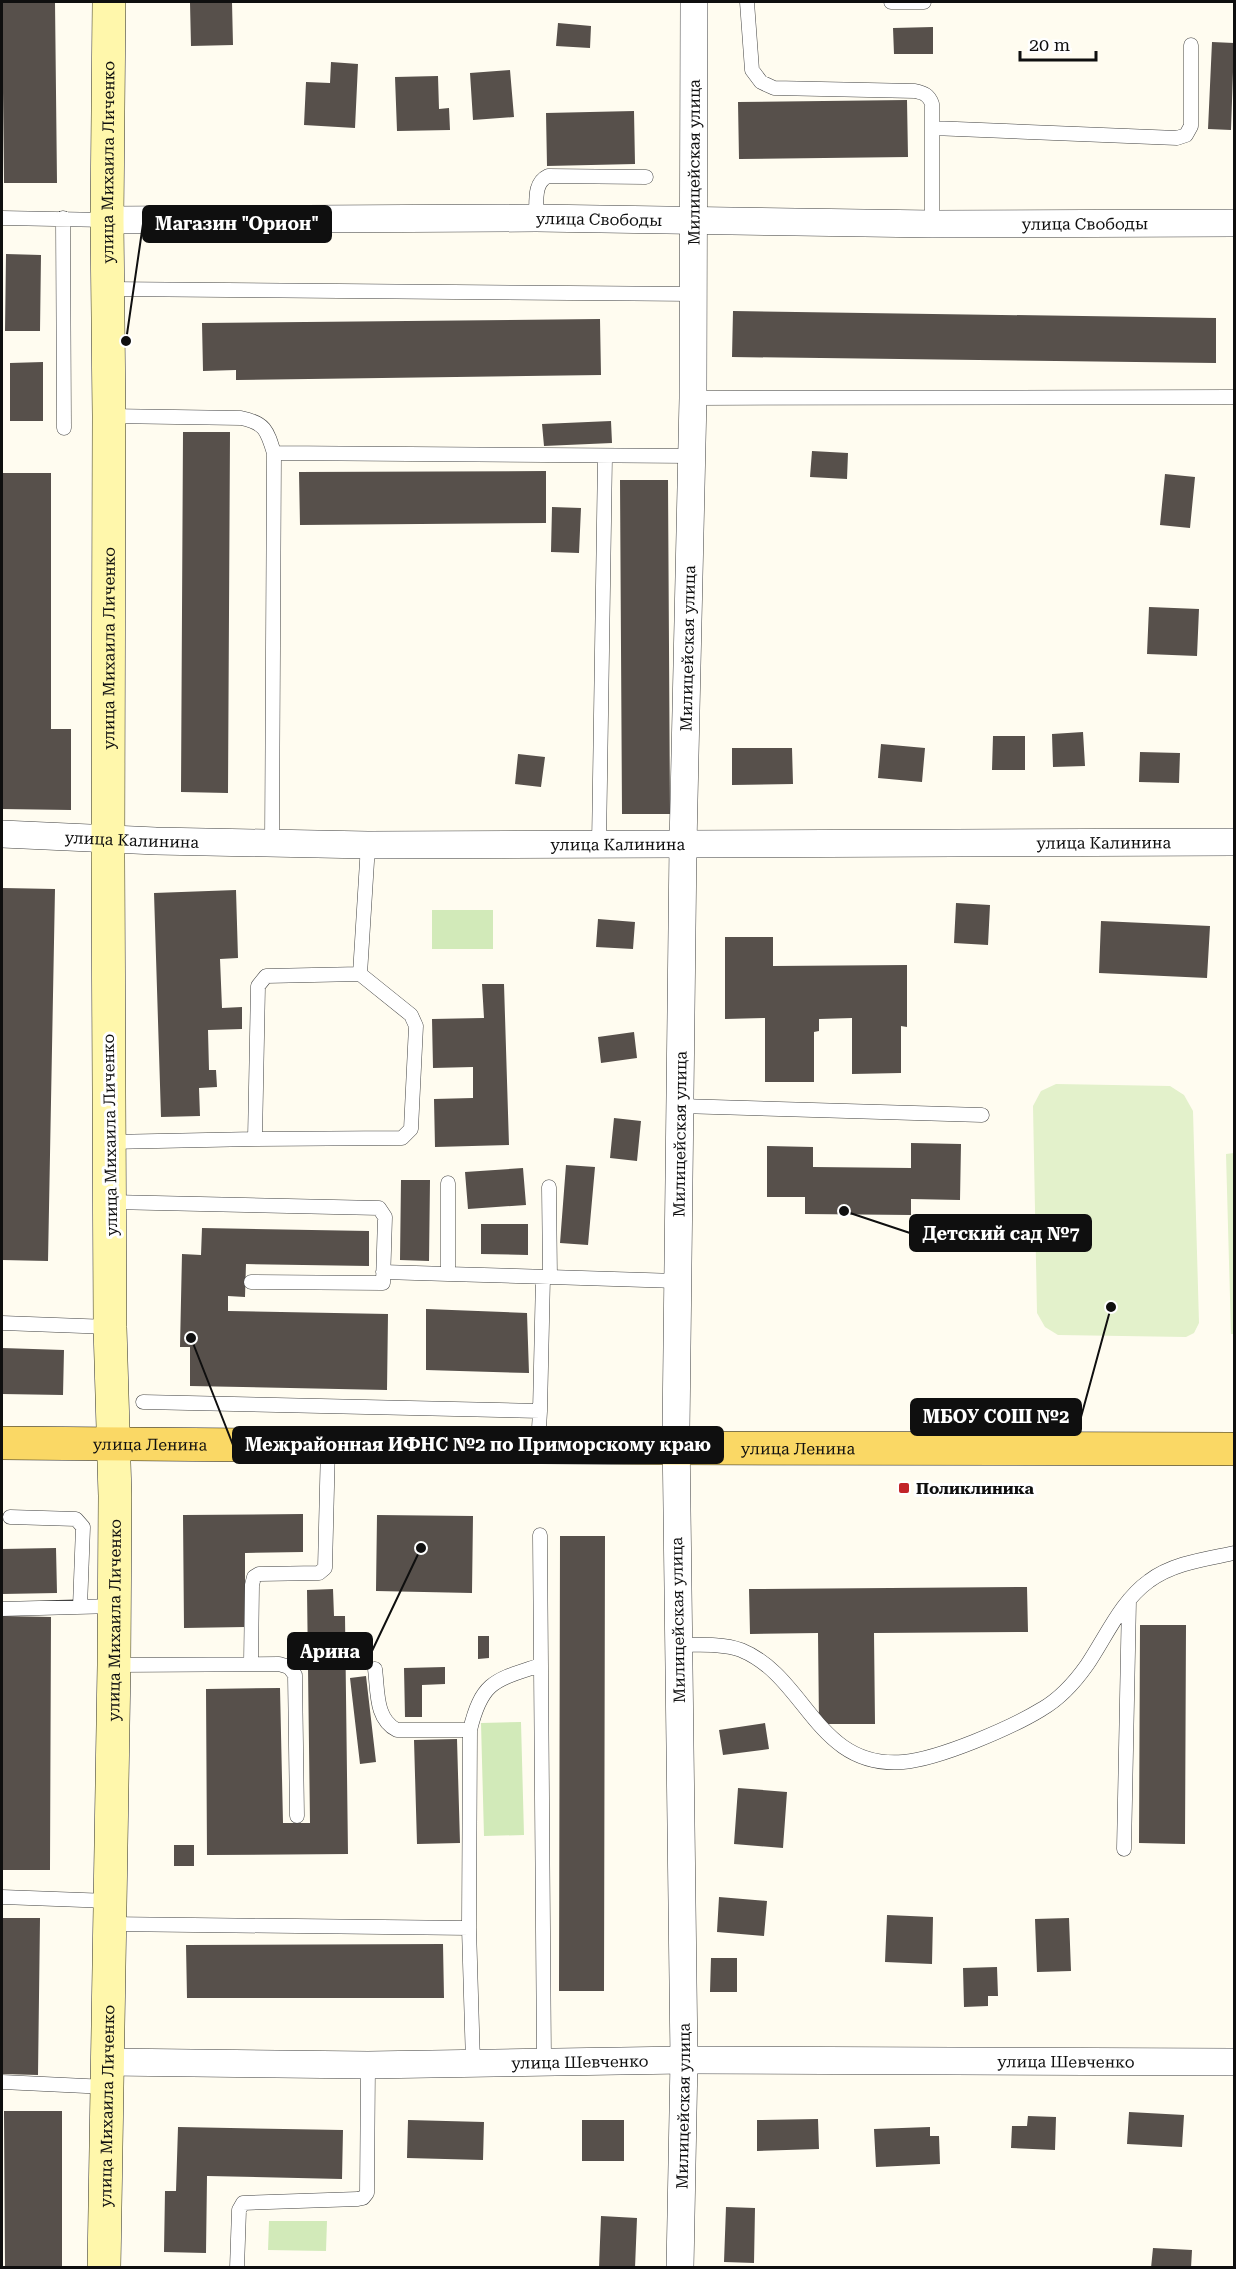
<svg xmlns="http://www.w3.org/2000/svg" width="1236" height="2269" font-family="'Roboto Serif',serif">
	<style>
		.green { fill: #d2eab9 }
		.pitch { fill: #e3f1cb }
		.building { fill: #57504b }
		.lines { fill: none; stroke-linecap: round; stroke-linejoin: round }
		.service-casing { stroke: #424242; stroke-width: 15 }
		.minor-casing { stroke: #424242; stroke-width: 28 }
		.secondary-casing { stroke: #313131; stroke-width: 34 }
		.primary-casing { stroke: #202020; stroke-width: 34 }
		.service { stroke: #fff; stroke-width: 14 }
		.minor { stroke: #fff; stroke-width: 27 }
		.secondary { stroke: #fff7ab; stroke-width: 33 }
		.primary { stroke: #fad865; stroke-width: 33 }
		.poi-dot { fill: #c22429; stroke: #fff; stroke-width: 2 }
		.labels { text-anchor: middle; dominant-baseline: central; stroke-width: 6; stroke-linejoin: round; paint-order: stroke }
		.street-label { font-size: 16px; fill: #0f0f0f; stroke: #fff }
		.poi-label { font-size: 16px; font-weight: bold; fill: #0f0f0f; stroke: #fff; text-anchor: start }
		.leader { fill: none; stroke: #0f0f0f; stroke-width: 2 }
		.callout-dot { fill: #0f0f0f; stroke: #fff; stroke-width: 2 }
		.callout { fill: #0f0f0f; stroke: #0f0f0f; stroke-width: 2 }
		.callout-label { font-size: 18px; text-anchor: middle; font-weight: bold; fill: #fff }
	</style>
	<rect width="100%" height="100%" fill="#fffcf0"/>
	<path class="green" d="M432 910H493V949H432Z
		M521 1722 524 1835 484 1836 481 1723Z
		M269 2221H327L326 2251 268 2250Z"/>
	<path class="pitch" d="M1056 1084 1170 1086 1184 1095 1193 1111 1199 1323 1194 1333 1186 1337 1058 1335 1045 1327 1037 1313 1033 1106 1041 1091Z
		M1234 1153V1334H1231L1226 1154Z"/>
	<path class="building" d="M2 2H55L57 183H4Z
		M202 2H232L233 45 191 46 190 3Z
		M558 23 591 26 590 48 556 46Z
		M933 27V54H894L893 28Z
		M1212 42 1234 43 1231 130 1208 129Z
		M331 62 358 64 355 128 304 125 306 82 330 83Z
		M510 70 514 117 473 120 470 73Z
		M438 76 439 109 449 108 450 130 397 131 395 77Z
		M907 100 908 157 739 159 738 102Z
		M634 111 635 164 547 166 546 113Z
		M6 254 41 255 40 331H5Z
		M733 311 1216 318V363L732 357Z
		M600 319 601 375 236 380V370L203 371 202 323Z
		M43 362V421H10V363Z
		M611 421 612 443 544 446 542 424Z
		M183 432H230L228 793 181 792Z
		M812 451 848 453 847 479 810 477Z
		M546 471V523L300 525 299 472Z
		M2 473H51V729H71V810L2 809Z
		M1165 474 1195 477 1190 528 1160 525Z
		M620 480H668L670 814H622Z
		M552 507 581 508 579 553 551 552Z
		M1149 607 1199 609 1197 656 1147 654Z
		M1083 732 1085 766 1053 767 1052 734Z
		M993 736H1025V770H992Z
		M881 744 925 748 922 782 878 778Z
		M732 748H792L793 784 732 785Z
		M1140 752 1180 753 1179 783 1139 782Z
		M518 754 545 757 541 787 515 784Z
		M3 888 55 889 48 1261 2 1260Z
		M236 890 238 958 220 959 222 1008 242 1007V1029L208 1030 209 1070H216L217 1087 199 1088 200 1116 161 1117 154 893Z
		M956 903 990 905 988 945 954 943Z
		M598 919 635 922 633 949 596 947Z
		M1101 921 1210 926 1207 978 1099 973Z
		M725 937H773V966L907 965V1027L901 1026V1073L852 1074V1018L819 1019V1031L814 1032V1082H765V1018L725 1019Z
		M482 984H504L509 1145 435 1147 434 1099 473 1098V1067L433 1068 432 1019 484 1018Z
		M634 1032 637 1058 601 1063 598 1037Z
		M614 1118 641 1121 637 1161 610 1158Z
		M911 1143 961 1144 960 1200 911 1199V1215L805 1214V1197H767V1146L813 1147V1167L911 1168Z
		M566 1165 595 1167 588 1245 560 1243Z
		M523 1168 526 1205 468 1209 465 1172Z
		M401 1180H430L429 1261 400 1260Z
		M481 1224H528V1255L481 1254Z
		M202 1228 369 1231V1266L246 1264 245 1297 228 1296V1311L388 1314 387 1390 190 1386V1347H180L182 1254 201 1255Z
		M426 1309 527 1313 529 1373 426 1370Z
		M2 1348 64 1350 63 1395 2 1394Z
		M303 1514V1552L245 1553V1627L184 1628 183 1515Z
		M377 1515 473 1516 472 1593 376 1591Z
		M560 1536H605L604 1991H559Z
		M56 1548 57 1593 2 1594V1549Z
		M1027 1587 1028 1632 874 1633 875 1724H819L818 1633 750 1634 749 1589Z
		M333 1589 334 1616H345L348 1854 207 1855 206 1689 280 1688 283 1823H310L307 1590Z
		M3 1616 51 1617 50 1870H2Z
		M1140 1625H1186L1185 1844 1139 1843Z
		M478 1636H489V1658L478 1659Z
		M445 1667V1684L422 1685V1717H405L404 1668Z
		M366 1676 376 1762 360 1764 350 1678Z
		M765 1723 769 1749 723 1755 719 1730Z
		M457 1739 460 1843 417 1844 414 1740Z
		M738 1788 787 1792 783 1848 734 1844Z
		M174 1845H194V1866H174Z
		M719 1897 767 1901 764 1936 717 1932Z
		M887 1915 933 1917 932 1964 885 1962Z
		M2 1918H40L38 2075 2 2074Z
		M1069 1918 1071 1971 1037 1972 1035 1919Z
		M443 1944 444 1998H187L186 1945Z
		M711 1958H737V1992H710Z
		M997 1967 998 1996H988V2006L964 2007 963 1968Z
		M4 2111H62V2268H5Z
		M1129 2112 1184 2115 1182 2147 1127 2144Z
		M1028 2116 1056 2117 1055 2150 1011 2148 1012 2126H1027Z
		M818 2119 819 2149 757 2151V2120Z
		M408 2120 484 2122 483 2160 407 2158Z
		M582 2120H624V2161H582Z
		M178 2127 343 2130 342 2179 207 2176 206 2253 164 2252 165 2191H176Z
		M930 2127V2136H939L940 2164 876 2167 874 2129Z
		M726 2207 755 2208 754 2263 724 2262Z
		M601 2216 637 2218 635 2268H599Z
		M1153 2248 1192 2250 1191 2268H1151Z"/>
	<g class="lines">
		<defs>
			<path id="service" d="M747 2 752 70 761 82 774 88 915 91C924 93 929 95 932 104V224
				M891 2H924
				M932 128 1177 138 1186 135 1191 126V45
				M2 218 107 220
				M63 218 64 428
				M536 218C537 202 533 183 548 176L646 177
				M108 289 694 294
				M693 398 1234 397
				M109 416 241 418C265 423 267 430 274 453
				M272 844 274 453 692 456
				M599 844 605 457
				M680 1106 982 1115
				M255 1139 402 1138 411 1129 416 1026 411 1015 360 974 368 845
				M109 1142 255 1139 258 986 266 976 360 974
				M111 1202 379 1208 385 1217 383 1283 251 1282
				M383 1272 448 1274V1183
				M448 1274 550 1277 549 1187
				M550 1277 677 1281
				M2 1323 110 1327
				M143 1402 540 1411 543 1277
				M538 1446 540 1411
				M10 1517 76 1519 83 1527 80 1607
				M540 1535 544 2061
				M2 1609 114 1606
				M678 1645C698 1645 722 1643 741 1650 807 1677 816 1769 903 1762 939 1759 1011 1728 1042 1709 1061 1698 1075 1682 1087 1665 1106 1637 1121 1601 1149 1581 1173 1563 1206 1559 1234 1553
				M251 1663 252 1585 254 1577 259 1574 319 1573 325 1568 328 1446
				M114 1665 279 1664 289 1667 295 1675 297 1816
				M375 1669C378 1691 375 1719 397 1730H470
				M1124 1849 1129 1600
				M2 1897 110 1901
				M109 1924 469 1928 470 1730C482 1680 496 1680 541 1665
				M469 1928 473 2063
				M2 2082 107 2087
				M237 2268 239 2210 243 2203 358 2199 363 2198 367 2193 368 2065"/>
			<g id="minor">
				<path id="s1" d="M107 220 536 218 932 224 1234 223"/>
				<path id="s2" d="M2 834 156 841 368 845 1234 842"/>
				<path id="s3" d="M108 2062 368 2065 684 2060 1234 2062"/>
				<path id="s4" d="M680 2268 684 2060 676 1431 683 845 693 398 694 2"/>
			</g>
			<g id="secondary">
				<path id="s5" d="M104 2268 114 1665 115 1496 110 1327 108 857 109 416 107 220 109 2"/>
			</g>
			<g id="primary">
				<path id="s6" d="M2 1443 676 1448 1234 1449"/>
			</g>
		</defs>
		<use href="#service" class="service-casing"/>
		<use href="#minor" class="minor-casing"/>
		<use href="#secondary" class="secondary-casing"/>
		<use href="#primary" class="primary-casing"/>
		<use href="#service" class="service"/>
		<use href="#minor" class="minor"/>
		<use href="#secondary" class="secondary"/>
		<use href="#primary" class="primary"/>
	</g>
	<rect class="poi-dot" x="898" y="1482" width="12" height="12" rx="3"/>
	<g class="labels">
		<g class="street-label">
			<text stroke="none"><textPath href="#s5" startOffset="2106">улица Михаила Личенко</textPath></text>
			<text stroke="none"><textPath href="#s4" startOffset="2106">Милицейская улица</textPath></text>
			<text stroke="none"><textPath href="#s1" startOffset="492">улица Свободы</textPath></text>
			<text stroke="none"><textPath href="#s1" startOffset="978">улица Свободы</textPath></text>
			<text stroke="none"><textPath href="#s5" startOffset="1620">улица Михаила Личенко</textPath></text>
			<text stroke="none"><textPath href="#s4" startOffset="1620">Милицейская улица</textPath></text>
			<text stroke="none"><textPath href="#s2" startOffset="130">улица Калинина</textPath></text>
			<text stroke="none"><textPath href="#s2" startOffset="1102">улица Калинина</textPath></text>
			<text stroke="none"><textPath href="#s2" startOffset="616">улица Калинина</textPath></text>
			<text stroke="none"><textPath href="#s4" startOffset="1134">Милицейская улица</textPath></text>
			<text transform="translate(110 1135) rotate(-91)">улица Михаила Личенко</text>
			<text stroke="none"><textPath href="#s6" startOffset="148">улица Ленина</textPath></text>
			<text stroke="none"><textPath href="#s6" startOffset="796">улица Ленина</textPath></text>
			<text stroke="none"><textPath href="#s5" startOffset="648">улица Михаила Личенко</textPath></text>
			<text transform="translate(678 1620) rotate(-91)">Милицейская улица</text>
			<text stroke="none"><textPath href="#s3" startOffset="472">улица Шевченко</textPath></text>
			<text stroke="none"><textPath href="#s3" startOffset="958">улица Шевченко</textPath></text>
			<text stroke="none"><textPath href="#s5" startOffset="162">улица Михаила Личенко</textPath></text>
			<text stroke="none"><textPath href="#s4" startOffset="162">Милицейская улица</textPath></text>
		</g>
		<g class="poi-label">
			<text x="916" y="1488">Поликлиника</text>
		</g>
	</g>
	<path class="leader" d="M126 341L143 224M844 1211L910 1233M1111 1307L1081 1417M191 1338L233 1445M421 1548L372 1651"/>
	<g class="callout-dot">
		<circle cx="126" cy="341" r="6"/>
		<circle cx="844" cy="1211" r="6"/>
		<circle cx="1111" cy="1307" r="6"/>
		<circle cx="191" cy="1338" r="6"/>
		<circle cx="421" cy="1548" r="6"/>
	</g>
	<g class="callout">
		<rect x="143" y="206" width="188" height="36" rx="6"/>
		<rect x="910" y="1215" width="181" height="36" rx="6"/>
		<rect x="911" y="1399" width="170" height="36" rx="6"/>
		<rect x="233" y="1427" width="490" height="36" rx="6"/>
		<rect x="288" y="1633" width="84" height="36" rx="6"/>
	</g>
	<g class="callout-label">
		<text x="237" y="230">Магазин "Орион"</text>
		<text x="1001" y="1240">Детский сад №7</text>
		<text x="996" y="1423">МБОУ СОШ №2</text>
		<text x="478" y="1451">Межрайонная ИФНС №2 по Приморскому краю</text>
		<text x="330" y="1658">Арина</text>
	</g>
	<rect width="1236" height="2269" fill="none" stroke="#0f0f0f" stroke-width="6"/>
	<path d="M1020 51v9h76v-9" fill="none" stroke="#0f0f0f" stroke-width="3"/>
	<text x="1029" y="51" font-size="18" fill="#0f0f0f" stroke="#ffffff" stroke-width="4.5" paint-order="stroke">20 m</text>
</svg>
